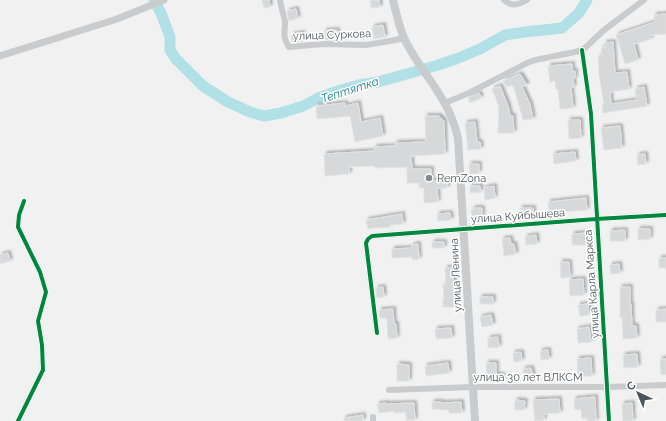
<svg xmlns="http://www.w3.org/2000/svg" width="666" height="421" font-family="Raleway,sans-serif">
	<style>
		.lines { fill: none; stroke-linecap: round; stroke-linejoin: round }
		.river { stroke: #b1e1e6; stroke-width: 11 }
		.building { fill: #d7d8d9; stroke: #e2e3e3; filter: url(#shadow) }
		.minor { stroke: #c9cbcc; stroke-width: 6 }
		.tertiary { stroke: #c9cbcc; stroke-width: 7 }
		.secondary { stroke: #c9ccce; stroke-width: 8 }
		.cycleway-casing { stroke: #fff; stroke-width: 6 }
		.cycleway { stroke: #00873e; stroke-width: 4 }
		.poi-dot { fill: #848b90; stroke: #fff; stroke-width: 1.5 }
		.labels { text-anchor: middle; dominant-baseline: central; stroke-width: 3; stroke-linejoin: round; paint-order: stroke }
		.street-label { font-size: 11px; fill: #4a545b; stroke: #fff }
		.poi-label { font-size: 11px; fill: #4a545b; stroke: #fff; text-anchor: start }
		.water-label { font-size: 12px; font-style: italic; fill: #1c818d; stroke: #fff }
	</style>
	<defs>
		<filter id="shadow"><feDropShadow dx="2.5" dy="-2.5" stdDeviation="1" flood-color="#0004"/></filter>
	</defs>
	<rect width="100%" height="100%" fill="#f1f1f1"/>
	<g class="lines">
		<path class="river" d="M154 0 161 13 170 37V50L176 59 203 86 228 102 250 112 264 116 281 113 303 106 318 98 341 90 359 85 378 82 435 66 456 59 480 49 505 35 525 32 562 28 579 13 587 0"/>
	</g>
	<path class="building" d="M262 0H269L270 7 264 8Z
		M370 0H379L380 7 371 8Z
		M296 9 298 18 289 21 287 11Z
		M666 14V34L650 35 651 39 634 44 638 60 625 64 616 35 655 22 654 15Z
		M383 25 385 37 374 39 372 27Z
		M337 30V40H325L324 31Z
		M302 33 304 41 292 42 291 35Z
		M613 42 615 73 627 72 629 89 610 92 611 104 637 100 635 89 644 87 647 106 603 113 602 105H604L599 74 598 57 602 56 601 48H605L604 43Z
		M572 64V71H575V78L573 79 574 87 571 88 573 108 560 109 558 89H556L555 81 550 82 548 66Z
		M520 74 527 85 522 87 530 104 533 119 523 120 514 88 512 85 507 87 503 81Z
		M500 86 508 106 510 115 513 116 514 133H498L499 107 492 89Z
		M479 93 481 98 470 103 468 98Z
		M345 103V106L358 103 361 122 380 118 383 136 355 142 350 116 317 119 316 106Z
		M425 116H439L444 121 445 154 411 156 412 169H431V181L447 180V188H437L438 202 424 203V188H419V183H407V167L375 168V166L349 167V174L325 176 324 154 375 151 374 147 395 146V143L426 142Z
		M568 120H580L581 138 569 139Z
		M475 122 477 142H480L481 149 468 150 465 123Z
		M620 126 622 148 604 150 601 128Z
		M575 152 576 161 554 164 553 154Z
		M645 154 646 164 638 165 637 155Z
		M469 164H479V173L470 174Z
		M470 186H480L481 192 470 193Z
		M494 186 495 198 485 200 484 188Z
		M586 198 587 210 549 213 548 202Z
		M473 208H482V218H472L471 210H473Z
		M520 208H533V214L520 215Z
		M450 213 451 220 438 221 437 214Z
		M402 214 403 224 390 225V227L380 228V227L368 229 366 220Z
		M638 229H650V239L638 240Z
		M625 230V241H610V231Z
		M587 233V245H572V234Z
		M536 235 537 244 526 245 525 237Z
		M510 238 511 244H514L516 254 504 256 502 239Z
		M432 242H444V248H432Z
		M418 244 419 259 412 260V257L392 258V249L412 248V245Z
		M8 253 10 261 0 264V255Z
		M659 258H666V268H659Z
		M560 262H569L570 277 561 278Z
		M619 264 620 273 611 274 610 265Z
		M445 268H454L455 275H453L456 307H443V299H444L443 285 446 284Z
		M583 279 584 295 570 296 569 280Z
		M383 287 384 297 377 298 376 288Z
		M620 287H630V304H631L632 326H636L637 338 623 339 622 318H620Z
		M480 297H493V304H480Z
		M588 304 589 315 580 316 578 305Z
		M393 309 394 324H396L397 338 388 339 387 318H380L379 310Z
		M666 309V322H656V310Z
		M491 315 493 325 482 327 480 317Z
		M589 327 591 342 578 343 577 329Z
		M451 328 452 338 436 339 435 329Z
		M498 337 499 347 488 348V338Z
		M548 350 549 359 541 360 540 351Z
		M521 352 522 361 514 362 513 353Z
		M637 354 638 367 624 368 623 355Z
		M591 358 592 376H578L577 359Z
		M660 359H666V374L661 375Z
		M448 363 449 373 426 376 425 366Z
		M486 363H496V375H502V381H487Z
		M397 364 409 365V381H397Z
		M531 368 533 377 524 378 523 369Z
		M595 397 596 421H587V418L582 419 581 409 575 410 574 399Z
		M559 399 560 413 544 414V420L535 421 533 400Z
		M515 400 525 401 524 410H515Z
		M432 402H441V403L461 402 462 413H449V410L432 409Z
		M386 403V404L414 403 415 420H406V412L394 413V411L379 413 377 404Z
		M632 403 633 421H623L622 404Z
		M363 415V421H344V418Z"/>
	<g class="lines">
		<path class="minor" d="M280 0C281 7 284 15 285 22 285 33 282 37 289 47L323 44 366 45 390 41 404 38
			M504 0C512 7 518 5 527 0
			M582 50 591 114 609 421
			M445 103 469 93 527 63 535 60 575 52 582 50 586 47 604 30 644 0
			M377 333 366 243 368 239 372 236 596 219 666 215
			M389 390 473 387H607L666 385
			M373 417V421
			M18 421 43 370 42 345 38 321 46 292 40 272 18 227 19 215 24 201"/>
		<path class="tertiary" d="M0 56 117 19 164 0"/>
		<path class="secondary" d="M393 0C396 13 399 26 404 38 415 62 433 81 445 104 451 114 455 126 458 138L475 421"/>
		<defs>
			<path id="cycleway" d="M582 50 591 114 609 421
				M377 333 366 243 368 239 372 236 596 219 666 215
				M18 421 43 370 42 345 38 321 46 292 40 272 18 227 19 215 24 201"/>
		</defs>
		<use href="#cycleway" class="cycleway-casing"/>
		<use href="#cycleway" class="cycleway"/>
	</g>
	<circle class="poi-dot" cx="429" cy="178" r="4"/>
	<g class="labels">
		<g class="street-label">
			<text transform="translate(332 35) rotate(-2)">улица Суркова</text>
			<text transform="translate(518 216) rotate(-4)">улица Куйбышева</text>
			<text transform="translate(456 275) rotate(-93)">улица Ленина</text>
			<text transform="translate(592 284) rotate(-94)">улица Карла Маркса</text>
			<text x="528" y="377">улица 30 лет ВЛКСМ</text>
		</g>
		<g class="poi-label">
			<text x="437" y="178">RemZona</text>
		</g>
		<g class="water-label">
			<text transform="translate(350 90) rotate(-18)">Тептятка</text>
		</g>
	</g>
	<g transform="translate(638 393) rotate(316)" stroke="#ffffff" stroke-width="3" paint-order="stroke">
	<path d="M0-3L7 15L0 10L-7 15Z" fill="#4a545b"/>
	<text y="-6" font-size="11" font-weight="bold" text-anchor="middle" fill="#4a545b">С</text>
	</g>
</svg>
